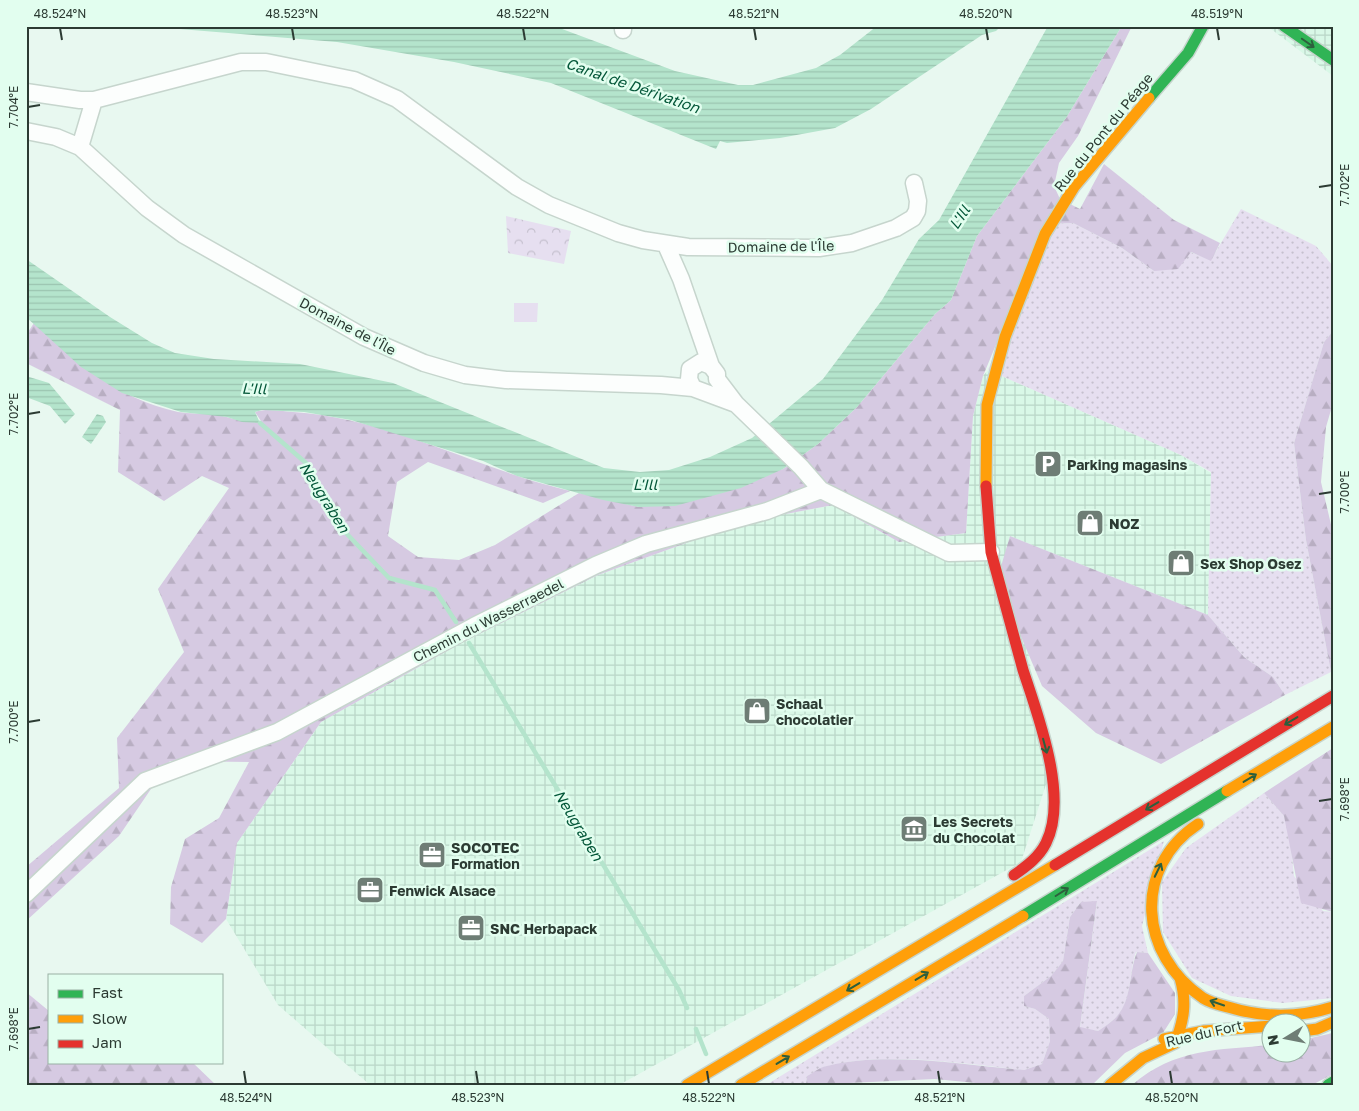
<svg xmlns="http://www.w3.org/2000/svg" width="1359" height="1111" font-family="'Golos Text',sans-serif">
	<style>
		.industrial { fill: url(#industrial-grid) }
		.grass { fill: url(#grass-dots) }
		.forest { fill: url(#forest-firs) }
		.park { fill: url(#park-crowns) }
		.pitch { fill: #e6dff0 }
		.water { fill: url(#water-rules) }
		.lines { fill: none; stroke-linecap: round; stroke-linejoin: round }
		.stream { stroke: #b4e4cc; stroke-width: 4.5 }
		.street-casing { stroke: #c6d5cd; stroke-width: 19 }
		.fast-casing { stroke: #c6d5cd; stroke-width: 14 }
		.slow-casing { stroke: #c6d5cd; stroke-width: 14 }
		.jam-casing { stroke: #c6d5cd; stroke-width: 14 }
		.street { stroke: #fcfefd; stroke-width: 16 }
		.fast { stroke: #30b455; stroke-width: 11 }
		.slow { stroke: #ff9f0a; stroke-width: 11 }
		.jam { stroke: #e5322d; stroke-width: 11 }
		.oneway { stroke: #2d5f3d }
		.ticks { fill: none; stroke: #2c3b33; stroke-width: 2 }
		.labels { text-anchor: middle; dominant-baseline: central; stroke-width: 5; stroke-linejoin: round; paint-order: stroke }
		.street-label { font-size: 14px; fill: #2c3b33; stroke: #e2feef }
		.poi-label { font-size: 14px; font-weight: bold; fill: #2c3b33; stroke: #e2feef; text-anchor: start }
		.water-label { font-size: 15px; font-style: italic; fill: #045739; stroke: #e2feef }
		.neatline { fill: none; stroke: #2c3b33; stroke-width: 2 }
		.ticks-label { font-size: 12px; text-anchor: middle; fill: #2c3b33 }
	</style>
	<defs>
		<pattern id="industrial-grid" width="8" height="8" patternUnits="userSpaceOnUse" patternTransform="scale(1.25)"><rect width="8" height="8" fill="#d9f8e7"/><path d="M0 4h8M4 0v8" fill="none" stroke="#bad6c7"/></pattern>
		<pattern id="grass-dots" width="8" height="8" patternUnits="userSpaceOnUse" patternTransform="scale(1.25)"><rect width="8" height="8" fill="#e6dff0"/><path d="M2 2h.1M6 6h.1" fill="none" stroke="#c5c0ce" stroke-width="1.8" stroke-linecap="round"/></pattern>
		<pattern id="forest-firs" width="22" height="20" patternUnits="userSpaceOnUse" patternTransform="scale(1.25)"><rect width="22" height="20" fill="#d6cae2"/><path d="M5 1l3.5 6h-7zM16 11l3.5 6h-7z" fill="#b8aec2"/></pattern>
		<pattern id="park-crowns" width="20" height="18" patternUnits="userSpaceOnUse" patternTransform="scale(1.25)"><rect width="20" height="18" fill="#e6dff0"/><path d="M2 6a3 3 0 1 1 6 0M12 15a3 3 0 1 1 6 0" fill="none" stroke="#c5c0ce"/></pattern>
		<pattern id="water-rules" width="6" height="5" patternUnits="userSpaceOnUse" patternTransform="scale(1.25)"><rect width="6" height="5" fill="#b4e4cc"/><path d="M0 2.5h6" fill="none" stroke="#9bc4b0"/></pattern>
	</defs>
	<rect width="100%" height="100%" fill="#e8f8f0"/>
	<path class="industrial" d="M1267 26H1333V76Z
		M988 370 1181 455 1211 473 1208 615 1010 536 1048 778 1021 862 619 1085H370L278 1005 226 919 237 843 321 722 463 642 598 575 744 522 833 505 899 542 966 533 973 416 983 376Z"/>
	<path class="grass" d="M1241 209 1316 246 1333 266V331L1324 342 1294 443 1306 540 1331 672 1285 695 1273 677 1244 657 1208 615 1211 472 1181 455 988 370 1046 224 1073 223 1122 248 1154 271 1190 252 1211 260Z
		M1264 793 1284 816 1290 837 1294 876 1323 911 1333 912V998L1283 1003 1231 996 1192 978 1163 932 1162 882 1186 848Z
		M1164 841 1142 926 1148 953 1136 952C1129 972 1132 1001 1117 1016 1112 1022 1104 1027 1098 1031L1080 1028 1097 902H1081L1070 917 1063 961 1051 976 1024 996V1006L1035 1009 1049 1019 1050 1041 1042 1064 1024 1070C963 1064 888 1051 828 1066 821 1067 813 1073 807 1076L806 1085H766Z"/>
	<path class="forest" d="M1131 28 1078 136 1059 163 1054 186 1060 199 1080 209 1104 164 1174 220 1220 243 1211 261 1191 252 1178 269 1154 271 1122 248 1073 223 1046 224 983 376 973 416 966 533 899 542 833 505 744 522 598 575 463 642 321 722 237 843 226 919 202 943 170 924 171 887 185 839 219 818 249 762 170 761 119 836 26 921V867L119 788 117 738 184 652 158 589 229 488 202 476 164 501 118 472 120 410 26 363V335L34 323C80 366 115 397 178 412 189 414 201 413 212 414 232 417 240 423 261 421L255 412C267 408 280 411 293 412 371 417 443 451 515 475 533 482 552 486 570 491L543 503 428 462 397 482 388 536 418 557 459 560 495 545 579 493 639 507 783 469 818 444 857 407 935 314 951 300 977 236 1066 118 1120 29Z
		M1333 331V403L1326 427 1321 482 1333 533 1331 672 1306 540 1294 443 1324 342Z
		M1010 536 1208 615 1244 657 1273 677 1285 695 1161 764 1096 733 1042 686 997 580Z
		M1333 748V912L1301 903 1284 816 1264 793Z
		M1097 901 1080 1027 1098 1031C1104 1027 1112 1022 1117 1016 1132 1000 1129 971 1137 952L1148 953 1175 993V1014L1163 1033 1125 1053 1092 1085H996L935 1079 806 1085 807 1076C813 1073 820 1067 827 1066 886 1051 964 1065 1024 1070L1042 1064 1050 1041 1049 1019 1035 1009 1024 1006V996L1051 976 1063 961 1070 917 1081 902Z
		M26 992 49 1011V1062H192L216 1085H26Z
		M1333 1033V1074L1312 1085H1132C1175 1048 1218 1050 1271 1045L1272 1054H1302V1040Z"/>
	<path class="park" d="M506 216 571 231 564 264 508 253Z"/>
	<path class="pitch" d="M514 303H538L537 322H514Z"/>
	<path class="water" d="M143 26H554L675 71 738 85H753L816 68 840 55 877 26H1001L996 31 982 35 871 109 835 128 780 138 727 143 720 141 716 149 551 83 454 62 337 42Z
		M1048 26H1115L1120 29 1066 118 977 236 951 300 935 314 857 407 818 444 783 469 741 488 675 506 639 507 603 500 517 476 483 461 351 420 304 412 262 410 255 412 260 423 242 422 227 417 181 412 122 393 81 367 26 317V259L110 317 152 343 175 353 214 359 300 364 393 383 604 468 640 472 669 470 710 457 752 438 823 379 882 300 919 239 939 220Z
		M26 376 49 383 75 414 65 424 50 406 26 397Z
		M97 414 103 416 106 422 91 444 82 437Z"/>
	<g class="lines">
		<path class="stream" d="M260 423 306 463 347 534 389 578 435 590 456 622
			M469 643 679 990 687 1008
			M696 1029 706 1054"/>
		<defs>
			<path id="street" d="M623 26V30
				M26 92 80 100H94L241 62H266L354 80 397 99 517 187 549 205 618 233 643 240 688 247 819 248 852 243 896 228 913 218 917 211 918 201 914 183
				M26 131 56 137 80 147 147 208 184 235 364 337 424 363 465 375 506 380 661 385 693 388 736 404
				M80 147 94 100
				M666 245 681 279 711 366
				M693 388 689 379 690 369 701 362 711 366 717 374V379L736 404 801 467 821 490 949 553 991 552
				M26 894 145 781 277 732 474 626 596 565 646 544 767 511 821 490"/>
			<path id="fast" d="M1284 26 1333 60
				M1149 98 1188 53 1203 26
				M1023 916 1227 791
				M1328 1085 1333 1082"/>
			<path id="slow" d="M986 486 987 405 1005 337 1045 234 1074 187 1149 98
				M1227 791 1333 727
				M1198 824C1132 868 1139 955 1203 998 1211 1003 1220 1005 1228 1007 1264 1018 1298 1018 1333 1007
				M1302 1031 1317 1029 1333 1022
				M1164 1039 1204 1031 1272 1026
				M687 1085 1055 865
				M741 1085 1023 916
				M1110 1085 1143 1058 1175 1043C1184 1020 1187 1002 1180 978"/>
			<path id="jam" d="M986 486 991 552 1023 670
				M1055 865 1333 696
				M1014 875C1027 866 1039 857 1046 843 1069 797 1038 716 1023 670"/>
		</defs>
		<use href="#street" class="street-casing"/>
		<use href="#fast" class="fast-casing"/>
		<use href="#slow" class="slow-casing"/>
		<use href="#jam" class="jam-casing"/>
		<use href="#street" class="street"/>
		<use href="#fast" class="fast"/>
		<use href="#slow" class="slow"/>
		<use href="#jam" class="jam"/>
	</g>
	<defs><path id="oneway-shaft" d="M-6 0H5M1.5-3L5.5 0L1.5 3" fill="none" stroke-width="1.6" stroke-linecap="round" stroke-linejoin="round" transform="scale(1.25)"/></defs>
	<g class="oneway">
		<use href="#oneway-shaft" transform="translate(1308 43) rotate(35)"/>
		<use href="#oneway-shaft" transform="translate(1291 721) rotate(149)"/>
		<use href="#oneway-shaft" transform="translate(1045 746) rotate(75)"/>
		<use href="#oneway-shaft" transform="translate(1250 778) rotate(-31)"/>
		<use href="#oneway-shaft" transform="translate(1152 806) rotate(149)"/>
		<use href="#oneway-shaft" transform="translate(1158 870) rotate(-64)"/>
		<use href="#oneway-shaft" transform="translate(1062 892) rotate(-32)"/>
		<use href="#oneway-shaft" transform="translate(922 976) rotate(-31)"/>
		<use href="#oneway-shaft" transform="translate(853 987) rotate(149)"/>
		<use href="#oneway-shaft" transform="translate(1217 1003) rotate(-161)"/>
		<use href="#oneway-shaft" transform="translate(783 1060) rotate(-31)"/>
	</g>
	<path class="ticks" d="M60 28 62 40M292 28 294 40M523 28 525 40M754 28 756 40M986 28 988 40M1217 28 1219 40M28 107 40 105M1319 187 1332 185M28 414 40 412M1319 494 1332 492M28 722 40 720M1319 801 1332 799M28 1029 40 1027M244 1071 246 1084M476 1071 478 1084M707 1071 709 1084M938 1071 940 1084M1170 1071 1172 1084"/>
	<defs>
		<symbol id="parking-square" viewBox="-11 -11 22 22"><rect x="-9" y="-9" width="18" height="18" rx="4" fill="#6e7d75" stroke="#e2feef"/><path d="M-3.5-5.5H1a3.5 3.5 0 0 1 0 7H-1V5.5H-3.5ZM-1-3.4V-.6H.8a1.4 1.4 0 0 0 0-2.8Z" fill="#fff"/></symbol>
		<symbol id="shop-square" viewBox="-11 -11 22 22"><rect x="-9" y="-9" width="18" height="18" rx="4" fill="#6e7d75" stroke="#e2feef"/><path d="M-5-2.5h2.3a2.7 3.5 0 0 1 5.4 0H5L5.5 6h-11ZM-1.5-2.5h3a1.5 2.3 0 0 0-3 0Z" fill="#fff"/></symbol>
		<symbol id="museum-square" viewBox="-11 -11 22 22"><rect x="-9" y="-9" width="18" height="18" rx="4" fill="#6e7d75" stroke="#e2feef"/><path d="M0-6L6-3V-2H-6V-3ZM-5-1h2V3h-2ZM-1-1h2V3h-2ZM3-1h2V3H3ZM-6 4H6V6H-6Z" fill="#fff"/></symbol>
		<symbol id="office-square" viewBox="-11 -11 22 22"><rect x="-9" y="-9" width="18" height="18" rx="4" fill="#6e7d75" stroke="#e2feef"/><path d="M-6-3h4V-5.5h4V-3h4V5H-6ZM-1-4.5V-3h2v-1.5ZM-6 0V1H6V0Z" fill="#fff"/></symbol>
	</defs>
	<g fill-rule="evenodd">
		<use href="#parking-square" x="1032" y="448" width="32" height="32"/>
		<use href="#shop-square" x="1074" y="507" width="32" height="32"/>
		<use href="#shop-square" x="1165" y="547" width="32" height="32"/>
		<use href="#shop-square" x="741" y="695" width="32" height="32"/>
		<use href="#museum-square" x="898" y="813" width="32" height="32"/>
		<use href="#office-square" x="416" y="839" width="32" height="32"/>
		<use href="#office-square" x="354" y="874" width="32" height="32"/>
		<use href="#office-square" x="455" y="912" width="32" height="32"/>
	</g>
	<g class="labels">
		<g class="street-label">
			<text transform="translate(1103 132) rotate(-51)">Rue du Pont du Péage</text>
			<text transform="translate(781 246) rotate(-1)">Domaine de l'Île</text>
			<text transform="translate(348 326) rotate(28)">Domaine de l'Île</text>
			<text transform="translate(488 620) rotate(-27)">Chemin du Wasserraedel</text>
			<text transform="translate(1204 1033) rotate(-13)">Rue du Fort</text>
		</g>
		<g class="poi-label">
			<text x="1067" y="464">Parking magasins</text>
			<text x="1109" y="523">NOZ</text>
			<text x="1200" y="563">Sex Shop Osez</text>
			<text x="776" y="703">Schaal<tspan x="776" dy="16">chocolatier</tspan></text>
			<text x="933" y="821">Les Secrets<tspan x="933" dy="16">du Chocolat</tspan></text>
			<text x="451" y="847">SOCOTEC<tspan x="451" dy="16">Formation</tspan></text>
			<text x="389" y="890">Fenwick Alsace</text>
			<text x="490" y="928">SNC Herbapack</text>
		</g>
		<g class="water-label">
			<text transform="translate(633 85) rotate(19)">Canal de Dérivation</text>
			<text transform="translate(959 217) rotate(-57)">L'Ill</text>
			<text transform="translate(254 388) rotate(1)">L'Ill</text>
			<text x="645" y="484">L'Ill</text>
			<text transform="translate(325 497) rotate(58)">Neugraben</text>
			<text transform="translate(579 825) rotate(59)">Neugraben</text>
		</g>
	</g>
	<rect width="1359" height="1111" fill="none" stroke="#e2feef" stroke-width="55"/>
	<rect x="48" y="974" width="175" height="90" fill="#e2feef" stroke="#99b0a4"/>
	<rect x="58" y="990" width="25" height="8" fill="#30b455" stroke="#99b0a4"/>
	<text x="92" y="998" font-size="15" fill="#2c3b33">Fast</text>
	<rect x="58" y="1015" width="25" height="8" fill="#ff9f0a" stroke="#99b0a4"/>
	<text x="92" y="1024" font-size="15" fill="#2c3b33">Slow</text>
	<rect x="58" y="1040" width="25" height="8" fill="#e5322d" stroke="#99b0a4"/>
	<text x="92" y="1048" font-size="15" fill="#2c3b33">Jam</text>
	<g transform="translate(1286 1038) rotate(260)"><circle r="24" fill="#e2feef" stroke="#99b0a4"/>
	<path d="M0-4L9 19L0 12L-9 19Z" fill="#6e7d75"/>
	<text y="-8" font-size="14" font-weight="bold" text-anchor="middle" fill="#2c3b33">N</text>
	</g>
	<rect x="28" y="28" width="1304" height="1056" class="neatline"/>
	<g class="ticks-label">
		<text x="60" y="18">48.524°N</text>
		<text x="292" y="18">48.523°N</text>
		<text x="523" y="18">48.522°N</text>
		<text x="754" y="18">48.521°N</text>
		<text x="986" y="18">48.520°N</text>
		<text x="1217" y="18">48.519°N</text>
		<text transform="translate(14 107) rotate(-90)" y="4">7.704°E</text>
		<text transform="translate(1345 185) rotate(-90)" y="4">7.702°E</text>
		<text transform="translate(14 414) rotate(-90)" y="4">7.702°E</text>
		<text transform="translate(1345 492) rotate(-90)" y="4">7.700°E</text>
		<text transform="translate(14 722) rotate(-90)" y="4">7.700°E</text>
		<text transform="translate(1345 799) rotate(-90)" y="4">7.698°E</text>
		<text transform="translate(14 1029) rotate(-90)" y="4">7.698°E</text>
		<text x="246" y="1102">48.524°N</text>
		<text x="478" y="1102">48.523°N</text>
		<text x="709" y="1102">48.522°N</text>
		<text x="940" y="1102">48.521°N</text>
		<text x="1172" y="1102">48.520°N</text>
	</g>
</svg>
